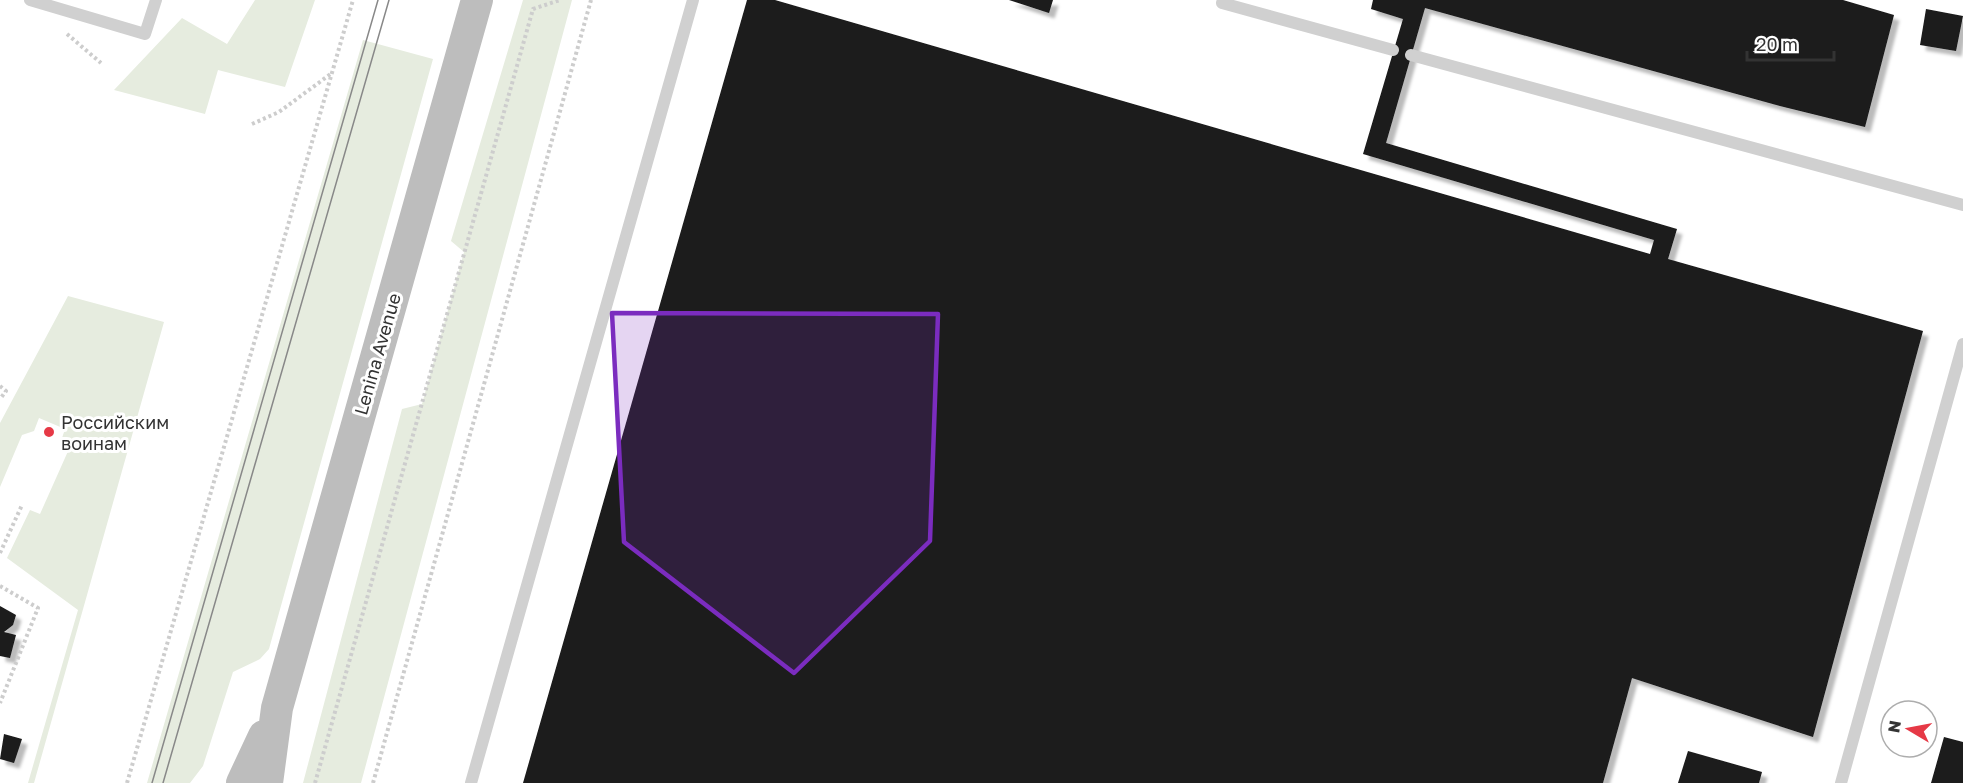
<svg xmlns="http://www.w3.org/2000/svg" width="1963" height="783" font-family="'Golos Text',sans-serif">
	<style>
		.green { fill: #e6ecdf }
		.building { fill: #1a1a1a; filter: url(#shadow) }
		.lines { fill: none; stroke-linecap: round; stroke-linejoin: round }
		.path { stroke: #cdcdcd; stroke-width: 4; stroke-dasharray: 3 3; stroke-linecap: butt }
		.lane { stroke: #d0d0d0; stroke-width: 12 }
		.secondary { stroke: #bdbdbd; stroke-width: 32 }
		.tram { stroke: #888; stroke-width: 1.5 }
		.marked { fill: #7b2cbf; fill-opacity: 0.2; stroke: #7b2cbf; stroke-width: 4.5; stroke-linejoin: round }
		.poi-dot { fill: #e63946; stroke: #fff; stroke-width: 2 }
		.labels { text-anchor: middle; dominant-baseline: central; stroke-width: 6; stroke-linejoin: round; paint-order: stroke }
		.street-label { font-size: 18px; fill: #333; stroke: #fff }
		.poi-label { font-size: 18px; fill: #333; stroke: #fff; text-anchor: start }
	</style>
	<defs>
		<filter id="shadow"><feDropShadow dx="5.5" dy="5.5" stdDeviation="1.5" flood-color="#0004"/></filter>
	</defs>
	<rect width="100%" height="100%" fill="#fff"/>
	<path class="green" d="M255 0H315L285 87 218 70 205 114 114 90 182 18 227 44Z
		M523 0H572L361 783H303L402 409 422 404 464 252 451 241Z
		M363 40 433 59 269 649 260 659 233 672 203 766 190 783H147Z
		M68 296 164 322 34 783H28L78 610 7 558 30 510 40 514 69 449 60 444 65 429 39 418 34 431 22 435 0 487V423Z"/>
	<path class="building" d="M747 0H775L1650 254 1654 240 1363 154 1403 19 1371 9 1373 0H1843L1894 15 1865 127 1780 106 1425 8 1386 143 1677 229 1668 259 1923 331 1813 737 1632 678 1603 783H523Z
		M1009 0H1053L1049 13Z
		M1926 9 1963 16 1956 51 1920 45Z
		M0 606 16 615 13 625 4 632 16 635 10 658 0 656Z
		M4 734 22 739 14 763 0 759Z
		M1944 737 1963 742V783H1931Z
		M1688 751 1762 772 1759 783H1678Z"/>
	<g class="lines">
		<path class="path" d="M67 34 101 63
			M252 124 279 112 332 73
			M0 386 6 391 0 399
			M0 553 22 505
			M0 586 38 608 0 703
			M127 783 353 0
			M315 783 533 9 560 0
			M373 783 591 0"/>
		<path class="lane" d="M30 0 145 34 156 0
			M1223 0 1222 3 1393 50
			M1411 55 1963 205
			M471 783 693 0
			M1841 783 1963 344"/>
		<path class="secondary" d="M242 783 264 736
			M267 783 277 708 477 0"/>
		<path class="tram" d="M152 783 378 0
			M163 783 389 0"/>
	</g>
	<path class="marked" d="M612 313 938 314 930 541 794 673 624 542Z"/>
	<circle class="poi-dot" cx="49" cy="432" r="6"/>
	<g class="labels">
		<g class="street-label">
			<text transform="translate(377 354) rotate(-74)">Lenina Avenue</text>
		</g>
		<g class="poi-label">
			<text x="61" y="422">Российским<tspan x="61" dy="21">воинам</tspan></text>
		</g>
	</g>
	<g transform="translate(1909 729) rotate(280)"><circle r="28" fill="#ffffff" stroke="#adadad" stroke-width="1.5"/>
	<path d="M0-4.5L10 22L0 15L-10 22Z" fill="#e63946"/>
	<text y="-9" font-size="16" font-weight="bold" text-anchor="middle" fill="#333333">N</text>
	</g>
	<path d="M1747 51v9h87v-9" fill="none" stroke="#333333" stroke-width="3"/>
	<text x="1756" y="51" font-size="18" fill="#333333" stroke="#ffffff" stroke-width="4.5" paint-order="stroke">20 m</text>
</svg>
